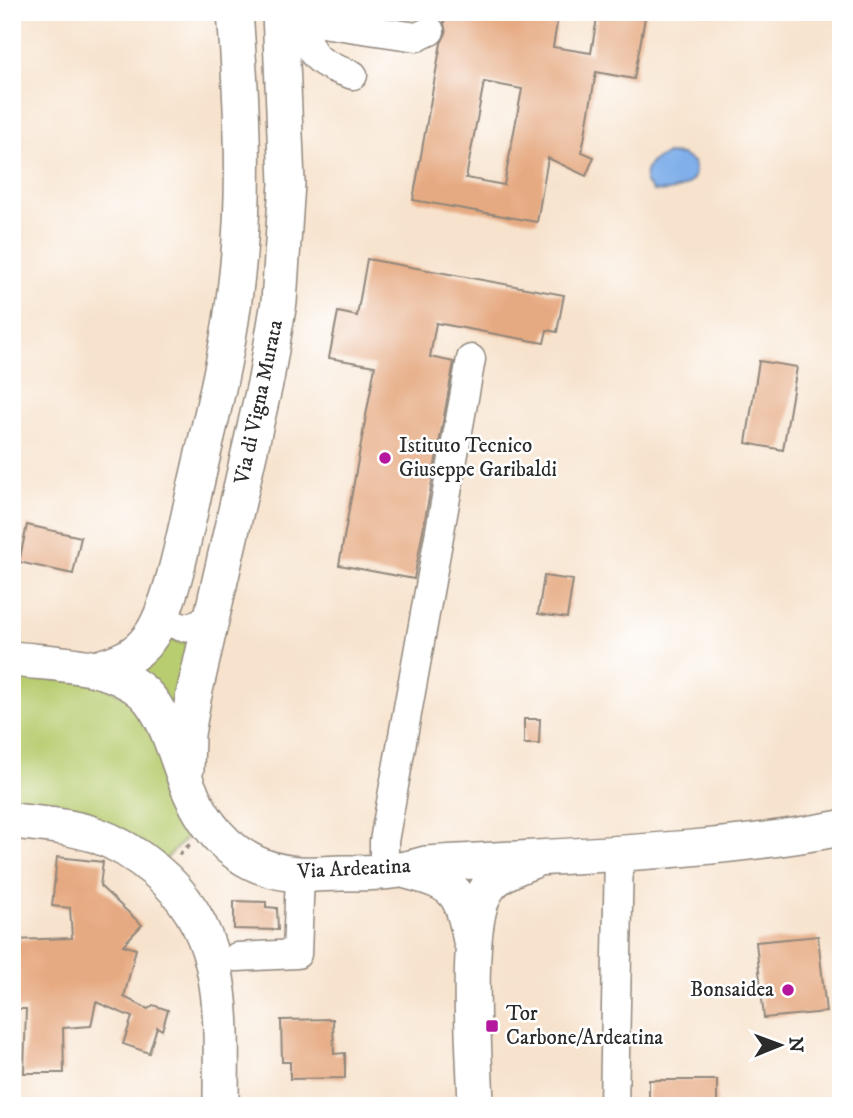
<svg xmlns="http://www.w3.org/2000/svg" width="853" height="1118" font-family="'IM FELL DW Pica',serif">
	<style>
		.green { fill: #b8cc70; stroke: #727c4e; stroke-width: 2 }
		.water { fill: #80afea; stroke: #566d8a; stroke-width: 2 }
		.building { fill: #e6aa82; fill-rule: evenodd }
		.lines { fill: none; stroke-linecap: round; stroke-linejoin: round }
		.minor-casing { stroke: #91877c; stroke-width: 31 }
		.major-casing { stroke: #91877c; stroke-width: 38 }
		.path { stroke: #91877c; stroke-width: 3.5; stroke-dasharray: 5 5; stroke-linecap: butt }
		.minor { stroke: #fff; stroke-width: 28 }
		.major { stroke: #fff; stroke-width: 35 }
		.poi-dot { fill: #b5179e; stroke: #fff; stroke-width: 2.5 }
		.labels { text-anchor: middle; dominant-baseline: central; stroke-width: 5; stroke-linejoin: round; paint-order: stroke }
		.street-label { font-size: 21px; fill: #2b2b2b; stroke: #fff }
		.poi-label { font-size: 21px; fill: #2b2b2b; stroke: #fff; text-anchor: start }
	</style>
	<rect width="100%" height="100%" fill="#fff"/>
	<filter id="ink" filterUnits="userSpaceOnUse"><feTurbulence type="fractalNoise" baseFrequency=".0143" numOctaves="2"/><feDisplacementMap in="SourceGraphic" scale="14" xChannelSelector="R" yChannelSelector="G"/><feConvolveMatrix kernelMatrix="1 2 1 2 8 2 1 2 1" color-interpolation-filters="sRGB"/></filter>
	<filter id="wash" filterUnits="userSpaceOnUse"><feTurbulence type="fractalNoise" baseFrequency=".00686" numOctaves="4" result="noise"/><feDisplacementMap in="SourceGraphic" scale="28" xChannelSelector="R" yChannelSelector="G"/><feGaussianBlur stdDeviation="1.57" result="paint"/><feColorMatrix in="noise" values="0 0 0 0 0 0 0 0 0 0 0 0 0 0 0 0 0 1.4 0 .05"/><feComposite in="paint" operator="in"/></filter>
	<g filter="url(#wash)">
		<rect width="100%" height="100%" fill="#f7e3cd"/>
		<path class="green" d="M167 637 179 642H190L172 724 137 671Z
			M12 673 98 683 132 700 157 745 169 793 183 823 190 834 162 863 12 807Z"/>
		<path class="water" d="M667 154 682 155 693 162C703 187 671 193 653 191L645 182C645 164 651 161 667 154Z"/>
		<g id="blocks">
			<path class="building" d="M446 12H559L553 47 591 53 598 12H646L634 79 596 72 582 152 594 157 586 176 548 158 537 222 413 200 441 43 446 33 444 23ZM484 82 522 89 504 185 466 178Z
				M367 259 564 295 557 332 547 330 544 343 436 323 430 357 454 362 414 579 339 565 375 366 329 358 338 312 357 316Z
				M759 361 797 367 783 450 746 443Z
				M27 525 81 537 73 574 19 562Z
				M544 576 573 580 567 618 538 614Z
				M524 719H540L539 744H524Z
				M57 857 103 862 100 886 142 925 123 945 136 949 124 997 148 1009 153 1005 168 1010 162 1030 157 1027 149 1053 123 1044 132 1017 96 1002 91 1026 63 1028 64 1073H24L26 1009H12V940L72 938 70 908 52 906Z
				M234 901 266 902V907L277 908 278 930 234 929Z
				M818 936 826 1012 764 1018 756 942Z
				M333 1019 334 1054 345 1053V1078L290 1079V1062H282L281 1020Z
				M649 1080H717V1106H649Z"/>
		</g>
	</g>
	<g filter="url(#ink)">
		<use href="#blocks" fill-opacity="0" stroke="#91877c" stroke-width="2"/>
		<g class="lines">
			<defs>
				<path id="minor" d="M288 12 301 20 417 37 430 31
					M301 20C310 58 317 63 353 75
					M162 612C180 634 189 630 211 616
					M384 872V841L471 359
					M237 957 297 954 300 874
					M614 1106 619 854"/>
				<path id="major" d="M12 659C55 664 110 662 144 693 167 715 177 760 189 789 210 837 244 871 299 874 313 875 328 873 342 873 371 873 397 873 426 864 564 855 704 854 841 828
					M95 669C116 663 136 657 149 638 170 611 184 537 192 502 208 429 228 357 236 283 247 192 242 103 235 12
					M186 769 187 734 193 699 266 379 279 302 287 183 280 12
					M12 821C40 824 69 826 96 835 118 843 137 855 155 870 230 931 221 1019 221 1106
					M407 871C457 884 461 891 471 941
					M476 1106C475 1058 463 925 487 889 497 874 516 867 532 861"/>
			</defs>
			<use href="#minor" class="minor-casing"/>
			<use href="#major" class="major-casing"/>
			<path class="path" d="M179 855 191 843"/>
			<use href="#minor" class="minor"/>
			<use href="#major" class="major"/>
		</g>
	</g>
	<g class="poi-dot">
		<circle cx="385" cy="458" r="7"/>
		<circle cx="788" cy="990" r="7"/>
		<rect x="485" y="1019" width="14" height="14" rx="3.5"/>
	</g>
	<g class="labels">
		<g class="street-label">
			<text transform="translate(259 402) rotate(-78)">Via di Vigna Murata</text>
			<text transform="translate(354 869) rotate(-3)">Via Ardeatina</text>
		</g>
		<g class="poi-label">
			<text x="399" y="446">Istituto Tecnico<tspan x="399" dy="24">Giuseppe Garibaldi</tspan></text>
			<text x="774" y="990" text-anchor="end">Bonsaidea</text>
			<text x="506" y="1014">Tor<tspan x="506" dy="24">Carbone/Ardeatina</tspan></text>
		</g>
	</g>
	<rect width="853" height="1118" fill="none" stroke="#fff" stroke-width="42"/>
	<g transform="translate(780 1045) rotate(89)" stroke="#ffffff" stroke-width="5" paint-order="stroke">
	<path d="M0-5L12 26L0 18L-12 26Z" fill="#2b2b2b"/>
	<text y="-10" font-size="19" font-weight="bold" text-anchor="middle" fill="#2b2b2b">N</text>
	</g>
</svg>
